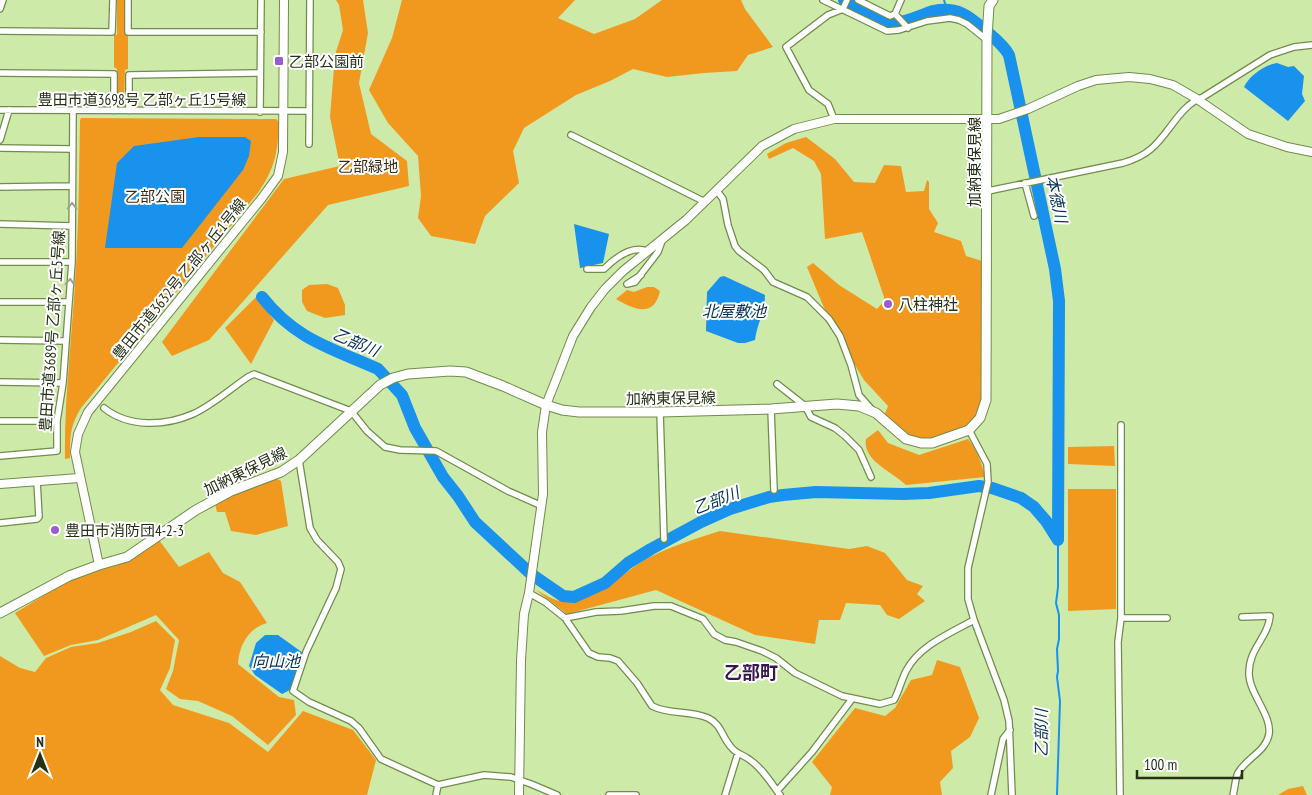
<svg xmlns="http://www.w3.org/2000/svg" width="1312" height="795" font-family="'PT Sans Narrow','Noto Sans JP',sans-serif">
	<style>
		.green { fill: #f1991e }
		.water { fill: #1892ec }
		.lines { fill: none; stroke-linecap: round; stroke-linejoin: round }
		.stream { stroke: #1892ec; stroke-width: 2 }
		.river { stroke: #1892ec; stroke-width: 12 }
		.minor-casing { stroke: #718c4d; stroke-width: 8 }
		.tertiary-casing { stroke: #718c4d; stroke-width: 10 }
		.secondary-casing { stroke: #718c4d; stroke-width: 11 }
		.minor { stroke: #fff; stroke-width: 5.5 }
		.tertiary { stroke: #fff; stroke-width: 8 }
		.secondary { stroke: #fff; stroke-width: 9 }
		.oneway { stroke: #9da297 }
		.poi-dot { fill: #9e5bd1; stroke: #fff; stroke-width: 2 }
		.labels { text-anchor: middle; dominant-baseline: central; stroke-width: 4; stroke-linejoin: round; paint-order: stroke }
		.poi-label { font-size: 15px; fill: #263117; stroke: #fff; text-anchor: start }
		.street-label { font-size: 15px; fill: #263117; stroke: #fff }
		.park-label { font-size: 15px; fill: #3c2b18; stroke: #fff }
		.water-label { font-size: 16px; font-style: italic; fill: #053255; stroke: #fff }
		.quarter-label { font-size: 18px; font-weight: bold; fill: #37174f; stroke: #fff }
	</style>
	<rect width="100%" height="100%" fill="#cdeaa8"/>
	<path class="green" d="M117 0H126L125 34 128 35V69L125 70 124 107 118 108 116 105 117 69 114 67V34L117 35Z
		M336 0H363L368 33 359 83 371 134 407 161 409 186 328 205 209 340 172 356 162 342 284 179 340 166 330 117 335 55 343 30 339 5Z
		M402 0H575L558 18 594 34 635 19 662 0H741L745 9 773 47 748 55 737 71 704 73 667 77 633 69 610 81 576 95 524 128 513 151 519 183 485 216 475 244 431 236 418 218 421 196 418 156 388 123 369 90 392 38Z
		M81 118 276 119 279 122C278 152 275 169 257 194L81 408C70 426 70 437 70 458L65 459C64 394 73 330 76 265 79 217 79 169 80 120Z
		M806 137 835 159 854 182 875 183 884 165 901 166 906 192 924 191 927 180 929 182V209L938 223 934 232 961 241 966 256 982 261V400C978 410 974 420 966 427 954 435 922 442 909 436 900 431 892 422 884 416L888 406 864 380 843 345 827 315 807 267 813 263 839 285 877 309 885 300 862 232 825 239 821 174 814 161 793 148 769 159 767 154 786 143Z
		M327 284 338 288 345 305V315L325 318 307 311 302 302V290L309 285Z
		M647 287H654L660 291C654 319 633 309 616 299L627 290 634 292Z
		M256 297 274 320 251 364 225 328Z
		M878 430 888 443 919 455 968 439C977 450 982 463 985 477L906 485C893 472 862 461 866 439Z
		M1114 446 1115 466 1068 464V447Z
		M277 479 281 481 288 526 256 535 231 531 225 512H217L215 504 238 492Z
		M1068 489H1116V609L1068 611Z
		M720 531 849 549 867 546 885 553 907 580 923 586 917 594 925 601 899 619 887 615 880 605 846 603 840 620H819L815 644 755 635 656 590 567 614 536 590C544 594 555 601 564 602 591 604 626 570 648 558 672 546 694 539 720 531Z
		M159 540 179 567 209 552 223 573 240 582 267 623C248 628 239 646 238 664L279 697 294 700 296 715 268 745 232 716 198 701 180 699 166 689 173 671 179 640 156 615 98 640 71 645 44 656 15 613 71 579 131 560Z
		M156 621 175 640 170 668 160 690 173 705 229 723 268 752 303 711 353 730 376 760 367 795H0V656L20 668 35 672 46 658 71 647 98 643 131 632Z
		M937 660 960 667 979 718 970 737 951 751 953 768 940 782 942 795H830L832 787 812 762 855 708 885 716 895 708 911 680 932 675Z
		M1303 786 1307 795H1278L1288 789Z"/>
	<path class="water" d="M1277 63 1288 67 1294 66 1304 76 1302 94 1305 101 1288 121 1244 87C1249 76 1264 65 1277 63Z
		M199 137H245L251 141 249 156 243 170 182 248H105L117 163 134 146Z
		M574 224 609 234 603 263 580 268Z
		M724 276 765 295C765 312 757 324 755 340L745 343H738L706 331 707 292 720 277Z
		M265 635H278L303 653 290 690 282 694 255 675 249 666 256 643Z"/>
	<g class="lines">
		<path class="stream" d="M944 0 947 10
			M1057 795 1060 701 1057 677 1058 671 1057 649 1059 639V615L1056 603 1058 587V540"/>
		<path class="river" d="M844 0C858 8 876 22 892 23 906 23 921 15 933 11 957 6 969 16 985 30 994 38 1003 44 1009 55L1055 269 1059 301 1058 540
			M262 297C296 340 331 348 378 369L402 395 415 428 443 477 458 496 475 522 531 574 563 596 574 597 605 583 628 563 651 549 701 522 730 509 769 497 783 495 816 492 903 494 929 493 979 486 992 488 1021 498 1034 507 1046 521 1058 540"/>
		<defs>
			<path id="minor" d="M128 0V32H261
				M823 0 887 31 899 30 927 21 950 18 959 20 967 24 987 40
				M858 0 890 16 895 14 901 0
				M0 9 3 0
				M895 14 908 28
				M0 31 112 32 113 0
				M0 73 114 74V111
				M0 110 309 111
				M129 111V75L260 73
				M260 112 261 0
				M834 119 828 104 809 90 786 47 828 15 843 9 847 0
				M571 135 705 202
				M0 140 9 110
				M309 144 310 0
				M0 148 72 149
				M1025 183 1034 216
				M0 187 72 186
				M717 191 723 199 728 225 735 246 739 251 764 270 773 282 807 297 829 319 840 336 851 365 859 395 873 411
				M988 191 1123 163C1133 160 1143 156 1151 149 1169 134 1180 105 1203 97L1270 55 1294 47 1312 45
				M0 224 72 226
				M0 262H72
				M587 269H604C614 259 631 245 647 251
				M641 275 627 284 635 282 658 252 662 241
				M0 302H69
				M0 340 66 341
				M0 382 63 383
				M777 384 805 406 811 417 835 428 845 436 859 450 871 477
				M104 408C129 428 165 426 193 414 213 405 230 389 248 377L254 374 351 411 367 431 385 447 400 450 436 451 508 491 542 506
				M771 409 774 490
				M660 412 664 539
				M0 421H57
				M969 430 987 464 988 482 968 568V599L974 620 1004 700 1009 721 1012 795
				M0 456 57 451V421L63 383 72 262 73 111
				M299 460 310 528 317 540 338 562 341 569 336 588 306 652 293 691 309 702 351 721 359 728 381 759 438 785 484 775 511 777 531 784 557 795
				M0 523 37 519 39 517 37 481
				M529 593 545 602 565 618 589 653 598 657 610 658 618 661 637 683 652 706C670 715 690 710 708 718 721 724 722 737 731 747 736 754 744 755 750 760 763 769 771 783 780 795
				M565 618 596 612 621 611 654 606H671L703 619 714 634 725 640 736 642 762 651 776 658 795 673 842 696 880 704 894 700C899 691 901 681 906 671 919 646 950 633 974 620
				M1121 618H1167
				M777 791 812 752 852 699
				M436 795 438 785
				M609 795H636
				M725 795 738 753
				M991 795 1003 739 1010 730
				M1120 795 1118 642 1121 618V425
				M1233 795C1235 788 1235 779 1238 773 1246 758 1266 752 1269 734 1272 715 1249 694 1249 673 1249 648 1268 638 1270 616L1242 617"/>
			<path id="tertiary" d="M0 484 79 478
				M99 565 75 452 78 434 88 412 262 198 278 176 283 152 284 0
				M519 795 521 660 524 614 529 593 543 494 542 432 546 405 554 385 573 336 591 307 605 289 623 271 686 220 762 146 794 129 834 119H999L1028 109 1078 86 1096 80 1129 77 1150 79 1173 85 1197 99 1248 134 1287 147 1312 152"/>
			<path id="secondary" d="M0 613 69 576 99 565 127 557 196 510 231 491 281 472 299 460 380 385 393 378 408 374 450 371 466 372 503 386 546 405 562 410 579 412H660L771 409 837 404 859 406 876 413 906 439 921 443H932L969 430 980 418 986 400 987 37 989 6 993 0"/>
		</defs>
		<use href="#minor" class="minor-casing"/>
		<use href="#tertiary" class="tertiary-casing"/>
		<use href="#secondary" class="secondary-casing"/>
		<use href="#minor" class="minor"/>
		<use href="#tertiary" class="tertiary"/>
		<use href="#secondary" class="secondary"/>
	</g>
	<defs><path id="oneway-chevron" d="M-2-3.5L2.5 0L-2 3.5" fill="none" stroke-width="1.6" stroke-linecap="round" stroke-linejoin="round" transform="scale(1.25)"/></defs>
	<g class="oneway">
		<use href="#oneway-chevron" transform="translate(72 206) rotate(-90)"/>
		<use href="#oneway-chevron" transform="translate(70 282) rotate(-86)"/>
	</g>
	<g class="poi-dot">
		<rect x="274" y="56" width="10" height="10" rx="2.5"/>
		<circle cx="888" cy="304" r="5"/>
		<circle cx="55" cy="530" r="5"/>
	</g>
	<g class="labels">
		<g class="poi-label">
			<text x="289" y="61">乙部公園前</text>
			<text x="898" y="304">八柱神社</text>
			<text x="65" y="530">豊田市消防団4-2-3</text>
		</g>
		<g class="street-label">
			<text x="142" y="99">豊田市道3698号 乙部ヶ丘15号線</text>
			<text transform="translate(974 162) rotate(-90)">加納東保見線</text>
			<text transform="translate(179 279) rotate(-51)">豊田市道3632号 乙部ヶ丘1号線</text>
			<text transform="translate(52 331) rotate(-86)">豊田市道3689号 乙部ヶ丘5号線</text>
			<text transform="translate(671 398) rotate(-1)">加納東保見線</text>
			<text transform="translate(245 471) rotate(-26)">加納東保見線</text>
		</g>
		<g class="park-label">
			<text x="368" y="166">乙部緑地</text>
			<text x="155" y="196">乙部公園</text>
		</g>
		<g class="water-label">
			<text transform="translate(1057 199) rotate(78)">本徳川</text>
			<text x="734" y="311">北屋敷池</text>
			<text transform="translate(356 342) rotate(23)">乙部川</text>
			<text transform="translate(716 500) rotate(-21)">乙部川</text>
			<text x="276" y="661">向山池</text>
			<text transform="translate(1041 733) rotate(-90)">乙部川</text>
		</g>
		<g class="quarter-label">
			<text x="751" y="672">乙部町</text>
		</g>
	</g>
	<g transform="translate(40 755)" stroke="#ffffff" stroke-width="4" paint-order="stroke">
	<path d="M0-4L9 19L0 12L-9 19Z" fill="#263117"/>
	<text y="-8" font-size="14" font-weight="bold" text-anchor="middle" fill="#263117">N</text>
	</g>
	<path d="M1137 770v8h105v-8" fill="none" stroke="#263117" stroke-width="2.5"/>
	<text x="1144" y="770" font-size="15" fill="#263117" stroke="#ffffff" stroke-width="4" paint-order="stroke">100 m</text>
</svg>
